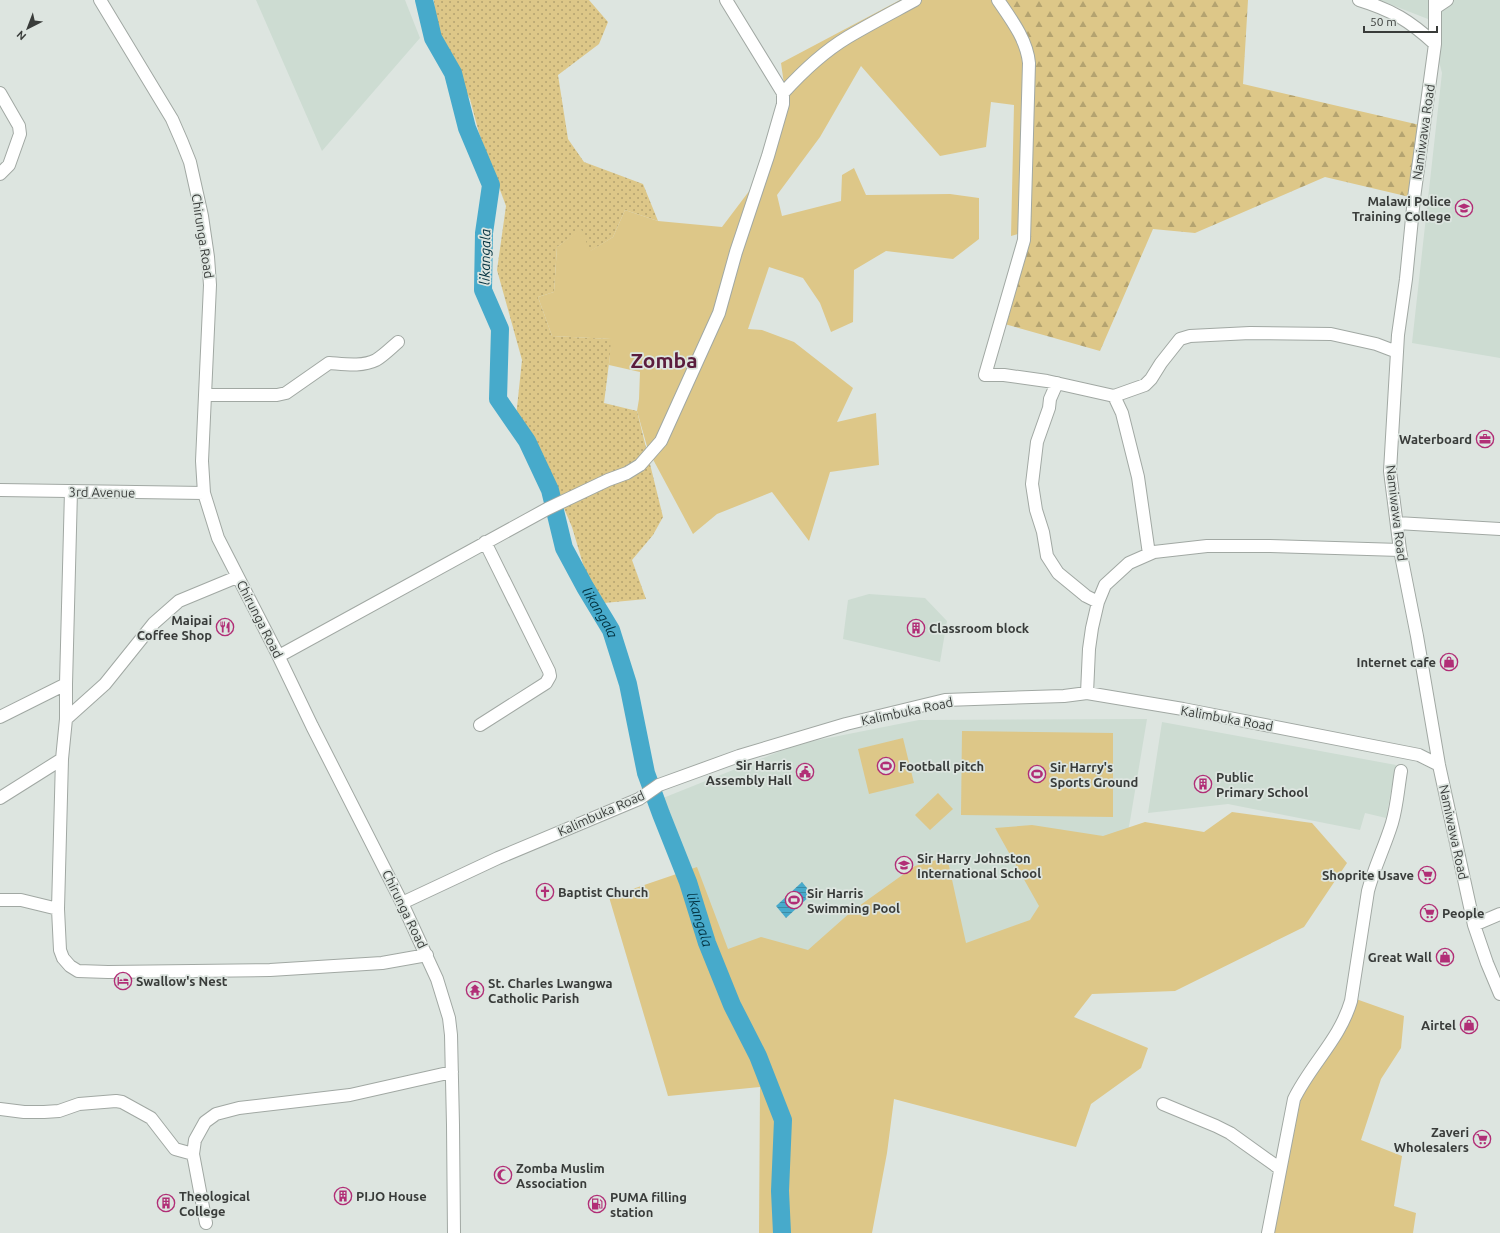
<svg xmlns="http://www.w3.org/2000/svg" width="1500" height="1233" font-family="Ubuntu,sans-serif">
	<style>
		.built { fill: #cddcd2 }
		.green { fill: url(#green-dots) }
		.forest { fill: url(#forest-firs) }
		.pitch { fill: #ddc788 }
		.water { fill: url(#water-rules) }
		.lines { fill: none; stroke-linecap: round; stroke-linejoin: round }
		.river { stroke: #47aacb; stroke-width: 18 }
		.minor-casing { stroke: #a1a8a3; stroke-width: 14 }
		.minor { stroke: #fff; stroke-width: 12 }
		.labels { text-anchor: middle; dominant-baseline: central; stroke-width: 3.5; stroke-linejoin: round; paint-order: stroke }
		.street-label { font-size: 13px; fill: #393c3a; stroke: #dde5e0 }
		.poi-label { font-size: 13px; font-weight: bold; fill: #393c3a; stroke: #dde5e0; text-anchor: start }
		.water-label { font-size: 14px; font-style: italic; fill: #02313f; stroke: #dde5e0 }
		.town-label { font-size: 21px; font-weight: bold; fill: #5b1c3d; stroke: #dde5e0 }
	</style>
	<defs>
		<pattern id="green-dots" width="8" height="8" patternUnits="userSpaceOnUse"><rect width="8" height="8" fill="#ddc788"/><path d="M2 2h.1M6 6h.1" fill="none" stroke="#b4a370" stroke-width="1.8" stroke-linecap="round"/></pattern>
		<pattern id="forest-firs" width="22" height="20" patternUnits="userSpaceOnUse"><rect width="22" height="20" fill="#ddc788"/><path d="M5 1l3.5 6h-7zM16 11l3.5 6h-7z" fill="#b4a370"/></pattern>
		<pattern id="water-rules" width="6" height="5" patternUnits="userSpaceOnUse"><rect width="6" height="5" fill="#47aacb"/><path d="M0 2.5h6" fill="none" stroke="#3c8ca6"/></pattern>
	</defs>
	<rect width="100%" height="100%" fill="#dde5e0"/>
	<path class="built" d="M256 0H405L420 38 322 151Z
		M1379 0H1500V358L1412 343 1442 73 1428 19Z
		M869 594 925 598 947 621 940 662 843 639 848 600Z
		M1147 719 1130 821 1112 908 750 1027 716 942 663 798 798 744 919 720Z
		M1162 722 1396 765 1386 818 1365 813 1360 830 1228 804 1148 813Z"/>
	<path class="green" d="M434 0H589L608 22 599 44 558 75 568 139 584 162 643 184 658 221 625 210 613 237 589 252 581 230 557 247 554 292 538 297 552 336 612 339 604 403 637 411 663 517 653 535 632 560 646 599 604 603 588 581 572 527 557 492 552 477 516 417 522 360 497 270 506 206 479 133 470 99 448 62 435 19Z"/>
	<path class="forest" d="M1001 0H1248L1243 84 1424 126 1414 198 1325 177 1195 233 1153 229 1100 351 1001 323 1028 231V157Z"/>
	<path class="pitch" d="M900 0H1001L1035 55 1028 157V231L1011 236 1014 105 991 102 986 147 940 156 861 66 820 137 777 195 782 216 841 201 842 175 854 168 866 195 950 194 979 198V239L953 259 886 251 854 270 853 322 831 332 820 303 803 278 769 267 748 329 762 330 794 342 853 388 837 422 876 413 879 465 830 472 809 541 772 492 717 514 693 534 648 450 637 411 639 399 640 372 609 365 611 339 552 336 538 297 554 292 557 247 581 229 590 251 613 237 625 210 658 221 722 227 756 182 785 91 781 63Z
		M962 731 1113 733V817L961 815Z
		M903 738 914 783 869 794 858 749Z
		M938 793 953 809 930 830 915 815Z
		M1232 812 1312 823 1347 863 1304 927 1175 991 1092 994 1074 1017 1148 1048 1141 1068 1091 1104 1076 1147 894 1099 887 1153 872 1233H759L760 1087 668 1096 609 897 697 867 728 949 761 937 808 950 852 911 915 866 947 857 966 943 1030 920 1039 906 995 828 1032 825 1103 836 1145 822 1204 832Z
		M1356 999 1404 1016 1401 1048 1381 1079 1361 1140 1402 1156 1394 1206 1416 1213 1413 1233H1267L1291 1097 1346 1030Z"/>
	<path class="water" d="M802 882 812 894 786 918 776 906Z"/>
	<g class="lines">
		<path class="river" id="s1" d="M424 0 433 38 453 73 467 128 491 185 484 233 483 290 500 329 498 399 527 441 550 490 564 548 585 587 611 630 628 684 646 773 661 814 688 882 707 943 732 1005 758 1056 783 1120 780 1191 782 1233"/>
		<defs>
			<path id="minor" d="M100 0 172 119 182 142 190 162 202 216 208 257 210 285 202 461 204 493 218 538 276 651 312 726 402 903 437 979 449 1018 451 1035 453 1125 454 1233
				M726 0 783 93
				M998 0C1011 19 1027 40 1029 63L1024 240 985 375H1004L1047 381 1114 396 1145 385 1151 379 1161 363 1180 339 1190 336 1250 333 1331 334 1376 344 1397 352
				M1359 0C1392 10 1410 21 1435 44
				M1435 0V44L1414 198 1406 279 1398 335 1390 471 1400 550 1417 636 1439 765 1474 925 1487 963 1500 994
				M1435 8 1447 0
				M0 93 19 126 20 134 9 165 0 174
				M1057 383 1050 399 1049 408 1037 442 1032 484 1036 510 1043 532 1047 556 1058 573 1086 596 1098 602
				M205 395H277L286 393 329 363C344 364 362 367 376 360 383 356 391 348 398 342
				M1114 396 1122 413 1138 477 1149 554
				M0 490 204 493
				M71 491 66 684V719L62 759 58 909 60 950 63 958 70 966 78 971 108 972 270 970 382 963 427 955
				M1397 523 1500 529
				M279 656 547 509 608 480 627 473 640 465 661 441 719 313 736 252 768 156 783 104V93C802 72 823 52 848 37 870 24 893 12 915 0
				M1087 693 1089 649 1092 628 1098 602 1105 585 1129 563 1154 552 1207 546H1269L1400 550
				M0 717 66 684
				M66 719 105 684 154 623 179 601 237 577
				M480 725 546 683 550 676 549 671 485 542
				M0 798 62 759
				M0 900H21L58 909
				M402 903 498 858 639 799 659 785 739 756 846 724 945 700 1064 696 1087 693 1183 709 1419 755 1439 765
				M1474 925 1500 914
				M1163 1104 1216 1126 1230 1133 1279 1168
				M0 1109 24 1112H44L59 1111 79 1104 116 1101 122 1102 151 1118 175 1149 193 1154
				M206 1223 193 1154 195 1140 205 1122 216 1114 239 1108 350 1095 452 1072
				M1268 1233 1294 1099C1311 1064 1340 1039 1351 1001L1368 891C1374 868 1385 846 1392 823 1397 806 1398 789 1401 771"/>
		</defs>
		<use href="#minor" class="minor-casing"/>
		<use href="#minor" class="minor"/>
	</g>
	<defs>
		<symbol id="university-ring" viewBox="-11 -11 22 22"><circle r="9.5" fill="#dde5e0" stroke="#b12e76" stroke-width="1.5"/><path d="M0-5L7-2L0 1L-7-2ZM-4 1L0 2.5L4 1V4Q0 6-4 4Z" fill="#b12e76"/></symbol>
		<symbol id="office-ring" viewBox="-11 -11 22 22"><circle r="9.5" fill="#dde5e0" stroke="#b12e76" stroke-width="1.5"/><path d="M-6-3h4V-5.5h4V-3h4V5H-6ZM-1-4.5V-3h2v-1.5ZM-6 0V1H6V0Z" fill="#b12e76"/></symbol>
		<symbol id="restaurant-ring" viewBox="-11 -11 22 22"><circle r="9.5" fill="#dde5e0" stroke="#b12e76" stroke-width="1.5"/><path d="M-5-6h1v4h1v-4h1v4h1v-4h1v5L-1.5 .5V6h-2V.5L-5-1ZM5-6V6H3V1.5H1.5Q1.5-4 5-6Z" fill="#b12e76"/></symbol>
		<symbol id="building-ring" viewBox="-11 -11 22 22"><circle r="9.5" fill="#dde5e0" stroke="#b12e76" stroke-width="1.5"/><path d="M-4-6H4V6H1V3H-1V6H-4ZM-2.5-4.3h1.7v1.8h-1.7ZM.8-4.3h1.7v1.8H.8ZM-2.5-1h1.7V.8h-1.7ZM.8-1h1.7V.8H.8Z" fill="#b12e76"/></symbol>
		<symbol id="shop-ring" viewBox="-11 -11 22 22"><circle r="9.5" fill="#dde5e0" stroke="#b12e76" stroke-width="1.5"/><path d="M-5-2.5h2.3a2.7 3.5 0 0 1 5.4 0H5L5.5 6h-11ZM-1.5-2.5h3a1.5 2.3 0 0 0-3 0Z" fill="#b12e76"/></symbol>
		<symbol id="stadium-ring" viewBox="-11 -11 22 22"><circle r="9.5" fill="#dde5e0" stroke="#b12e76" stroke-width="1.5"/><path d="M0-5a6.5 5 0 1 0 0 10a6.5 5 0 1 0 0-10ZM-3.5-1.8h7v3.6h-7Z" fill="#b12e76"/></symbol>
		<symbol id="civic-ring" viewBox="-11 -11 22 22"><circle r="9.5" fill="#dde5e0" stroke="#b12e76" stroke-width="1.5"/><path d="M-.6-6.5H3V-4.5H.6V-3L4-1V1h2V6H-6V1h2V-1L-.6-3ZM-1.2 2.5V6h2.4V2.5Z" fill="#b12e76"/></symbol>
		<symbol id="school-ring" viewBox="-11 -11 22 22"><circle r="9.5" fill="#dde5e0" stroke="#b12e76" stroke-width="1.5"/><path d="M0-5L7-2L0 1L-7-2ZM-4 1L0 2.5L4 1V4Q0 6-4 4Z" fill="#b12e76"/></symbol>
		<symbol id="supermarket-ring" viewBox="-11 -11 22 22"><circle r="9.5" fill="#dde5e0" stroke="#b12e76" stroke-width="1.5"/><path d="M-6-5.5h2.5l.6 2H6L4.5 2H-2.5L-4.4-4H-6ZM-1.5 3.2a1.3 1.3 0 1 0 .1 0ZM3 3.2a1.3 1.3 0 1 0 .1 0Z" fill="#b12e76"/></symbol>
		<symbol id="church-ring" viewBox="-11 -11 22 22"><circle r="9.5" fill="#dde5e0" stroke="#b12e76" stroke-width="1.5"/><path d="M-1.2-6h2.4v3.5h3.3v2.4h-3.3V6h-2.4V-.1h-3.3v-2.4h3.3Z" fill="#b12e76"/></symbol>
		<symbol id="hotel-ring" viewBox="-11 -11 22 22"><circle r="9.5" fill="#dde5e0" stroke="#b12e76" stroke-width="1.5"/><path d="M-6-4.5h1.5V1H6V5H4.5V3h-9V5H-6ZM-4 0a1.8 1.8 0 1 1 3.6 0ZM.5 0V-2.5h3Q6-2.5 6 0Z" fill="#b12e76"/></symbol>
		<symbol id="temple-ring" viewBox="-11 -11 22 22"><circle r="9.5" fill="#dde5e0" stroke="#b12e76" stroke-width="1.5"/><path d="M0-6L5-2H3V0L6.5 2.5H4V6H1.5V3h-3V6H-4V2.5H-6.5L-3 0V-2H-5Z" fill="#b12e76"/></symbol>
		<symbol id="mosque-ring" viewBox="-11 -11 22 22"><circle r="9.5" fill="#dde5e0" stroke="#b12e76" stroke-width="1.5"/><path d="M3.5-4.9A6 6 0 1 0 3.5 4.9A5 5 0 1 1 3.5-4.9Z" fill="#b12e76"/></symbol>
		<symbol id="fuel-ring" viewBox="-11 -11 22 22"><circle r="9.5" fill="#dde5e0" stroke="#b12e76" stroke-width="1.5"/><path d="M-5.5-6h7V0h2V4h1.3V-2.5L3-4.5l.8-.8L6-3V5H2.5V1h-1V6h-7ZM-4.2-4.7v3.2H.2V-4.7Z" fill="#b12e76"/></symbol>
	</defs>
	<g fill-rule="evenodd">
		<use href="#university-ring" x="1454" y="198" width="20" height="20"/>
		<use href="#office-ring" x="1475" y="429" width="20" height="20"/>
		<use href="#restaurant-ring" x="215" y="617" width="20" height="20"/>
		<use href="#building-ring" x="906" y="618" width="20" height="20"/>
		<use href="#shop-ring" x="1439" y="652" width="20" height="20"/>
		<use href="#stadium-ring" x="876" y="756" width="20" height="20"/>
		<use href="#civic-ring" x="795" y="762" width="20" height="20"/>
		<use href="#stadium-ring" x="1027" y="764" width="20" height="20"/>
		<use href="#building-ring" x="1193" y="774" width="20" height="20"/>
		<use href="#school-ring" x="894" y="855" width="20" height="20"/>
		<use href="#supermarket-ring" x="1417" y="865" width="20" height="20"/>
		<use href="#church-ring" x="535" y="882" width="20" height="20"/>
		<use href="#stadium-ring" x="784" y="890" width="20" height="20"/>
		<use href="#supermarket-ring" x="1419" y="903" width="20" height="20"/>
		<use href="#shop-ring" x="1435" y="947" width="20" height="20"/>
		<use href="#hotel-ring" x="113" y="971" width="20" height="20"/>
		<use href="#temple-ring" x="465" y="980" width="20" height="20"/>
		<use href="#shop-ring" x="1459" y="1015" width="20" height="20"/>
		<use href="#supermarket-ring" x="1472" y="1129" width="20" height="20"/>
		<use href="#mosque-ring" x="493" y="1165" width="20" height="20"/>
		<use href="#building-ring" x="333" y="1186" width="20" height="20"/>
		<use href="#building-ring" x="156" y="1193" width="20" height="20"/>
		<use href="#fuel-ring" x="587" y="1194" width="20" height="20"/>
	</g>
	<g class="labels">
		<g class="street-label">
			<text transform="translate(1423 132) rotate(-82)">Namiwawa Road</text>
			<text transform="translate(203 236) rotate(81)">Chirunga Road</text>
			<text transform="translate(102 492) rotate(1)">3rd Avenue</text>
			<text transform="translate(1397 513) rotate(83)">Namiwawa Road</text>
			<text transform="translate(260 619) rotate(63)">Chirunga Road</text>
			<text transform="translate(907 711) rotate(-12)">Kalimbuka Road</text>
			<text transform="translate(1227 718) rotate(10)">Kalimbuka Road</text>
			<text transform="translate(601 813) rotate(-24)">Kalimbuka Road</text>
			<text transform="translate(1454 832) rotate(78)">Namiwawa Road</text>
			<text transform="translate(405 909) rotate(64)">Chirunga Road</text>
		</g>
		<g class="poi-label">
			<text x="1451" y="201" text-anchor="end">Malawi Police<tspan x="1451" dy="15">Training College</tspan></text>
			<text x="1472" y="439" text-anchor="end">Waterboard</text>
			<text x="212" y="620" text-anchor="end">Maipai<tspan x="212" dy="15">Coffee Shop</tspan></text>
			<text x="929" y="628">Classroom block</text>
			<text x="1436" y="662" text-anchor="end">Internet cafe</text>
			<text x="792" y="765" text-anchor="end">Sir Harris<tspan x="792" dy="15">Assembly Hall</tspan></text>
			<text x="899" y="766">Football pitch</text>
			<text x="1050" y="767">Sir Harry's<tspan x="1050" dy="15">Sports Ground</tspan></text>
			<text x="1216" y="777">Public<tspan x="1216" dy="15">Primary School</tspan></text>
			<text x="917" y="858">Sir Harry Johnston<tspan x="917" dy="15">International School</tspan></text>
			<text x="1414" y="875" text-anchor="end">Shoprite Usave</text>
			<text x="558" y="892">Baptist Church</text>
			<text x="807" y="893">Sir Harris<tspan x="807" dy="15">Swimming Pool</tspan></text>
			<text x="1442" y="913">People</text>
			<text x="1432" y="957" text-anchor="end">Great Wall</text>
			<text x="136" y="981">Swallow's Nest</text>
			<text x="488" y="983">St. Charles Lwangwa<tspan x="488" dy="15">Catholic Parish</tspan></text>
			<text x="1456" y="1025" text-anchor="end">Airtel</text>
			<text x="1469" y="1132" text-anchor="end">Zaveri<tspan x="1469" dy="15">Wholesalers</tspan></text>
			<text x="516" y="1168">Zomba Muslim<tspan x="516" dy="15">Association</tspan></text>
			<text x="179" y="1196">Theological<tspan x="179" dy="15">College</tspan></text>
			<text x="356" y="1196">PIJO House</text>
			<text x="610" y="1197">PUMA filling<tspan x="610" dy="15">station</tspan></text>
		</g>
		<g class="water-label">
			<text transform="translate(485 257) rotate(-89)">likangala</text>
			<text stroke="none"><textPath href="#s1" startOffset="655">likangala</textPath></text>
			<text stroke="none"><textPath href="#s1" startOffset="979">likangala</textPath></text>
		</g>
		<g class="town-label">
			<text x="664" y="360">Zomba</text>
		</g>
	</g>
	<g transform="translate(28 28) rotate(222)" stroke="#dde5e0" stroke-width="3" paint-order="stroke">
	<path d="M0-3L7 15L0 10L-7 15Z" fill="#393c3a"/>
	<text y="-6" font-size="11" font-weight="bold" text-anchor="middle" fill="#393c3a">N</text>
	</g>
	<path d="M1364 26v6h73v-6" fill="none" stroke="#393c3a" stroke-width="2"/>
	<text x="1370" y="26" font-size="12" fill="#393c3a" stroke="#dde5e0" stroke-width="3" paint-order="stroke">50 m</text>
</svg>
